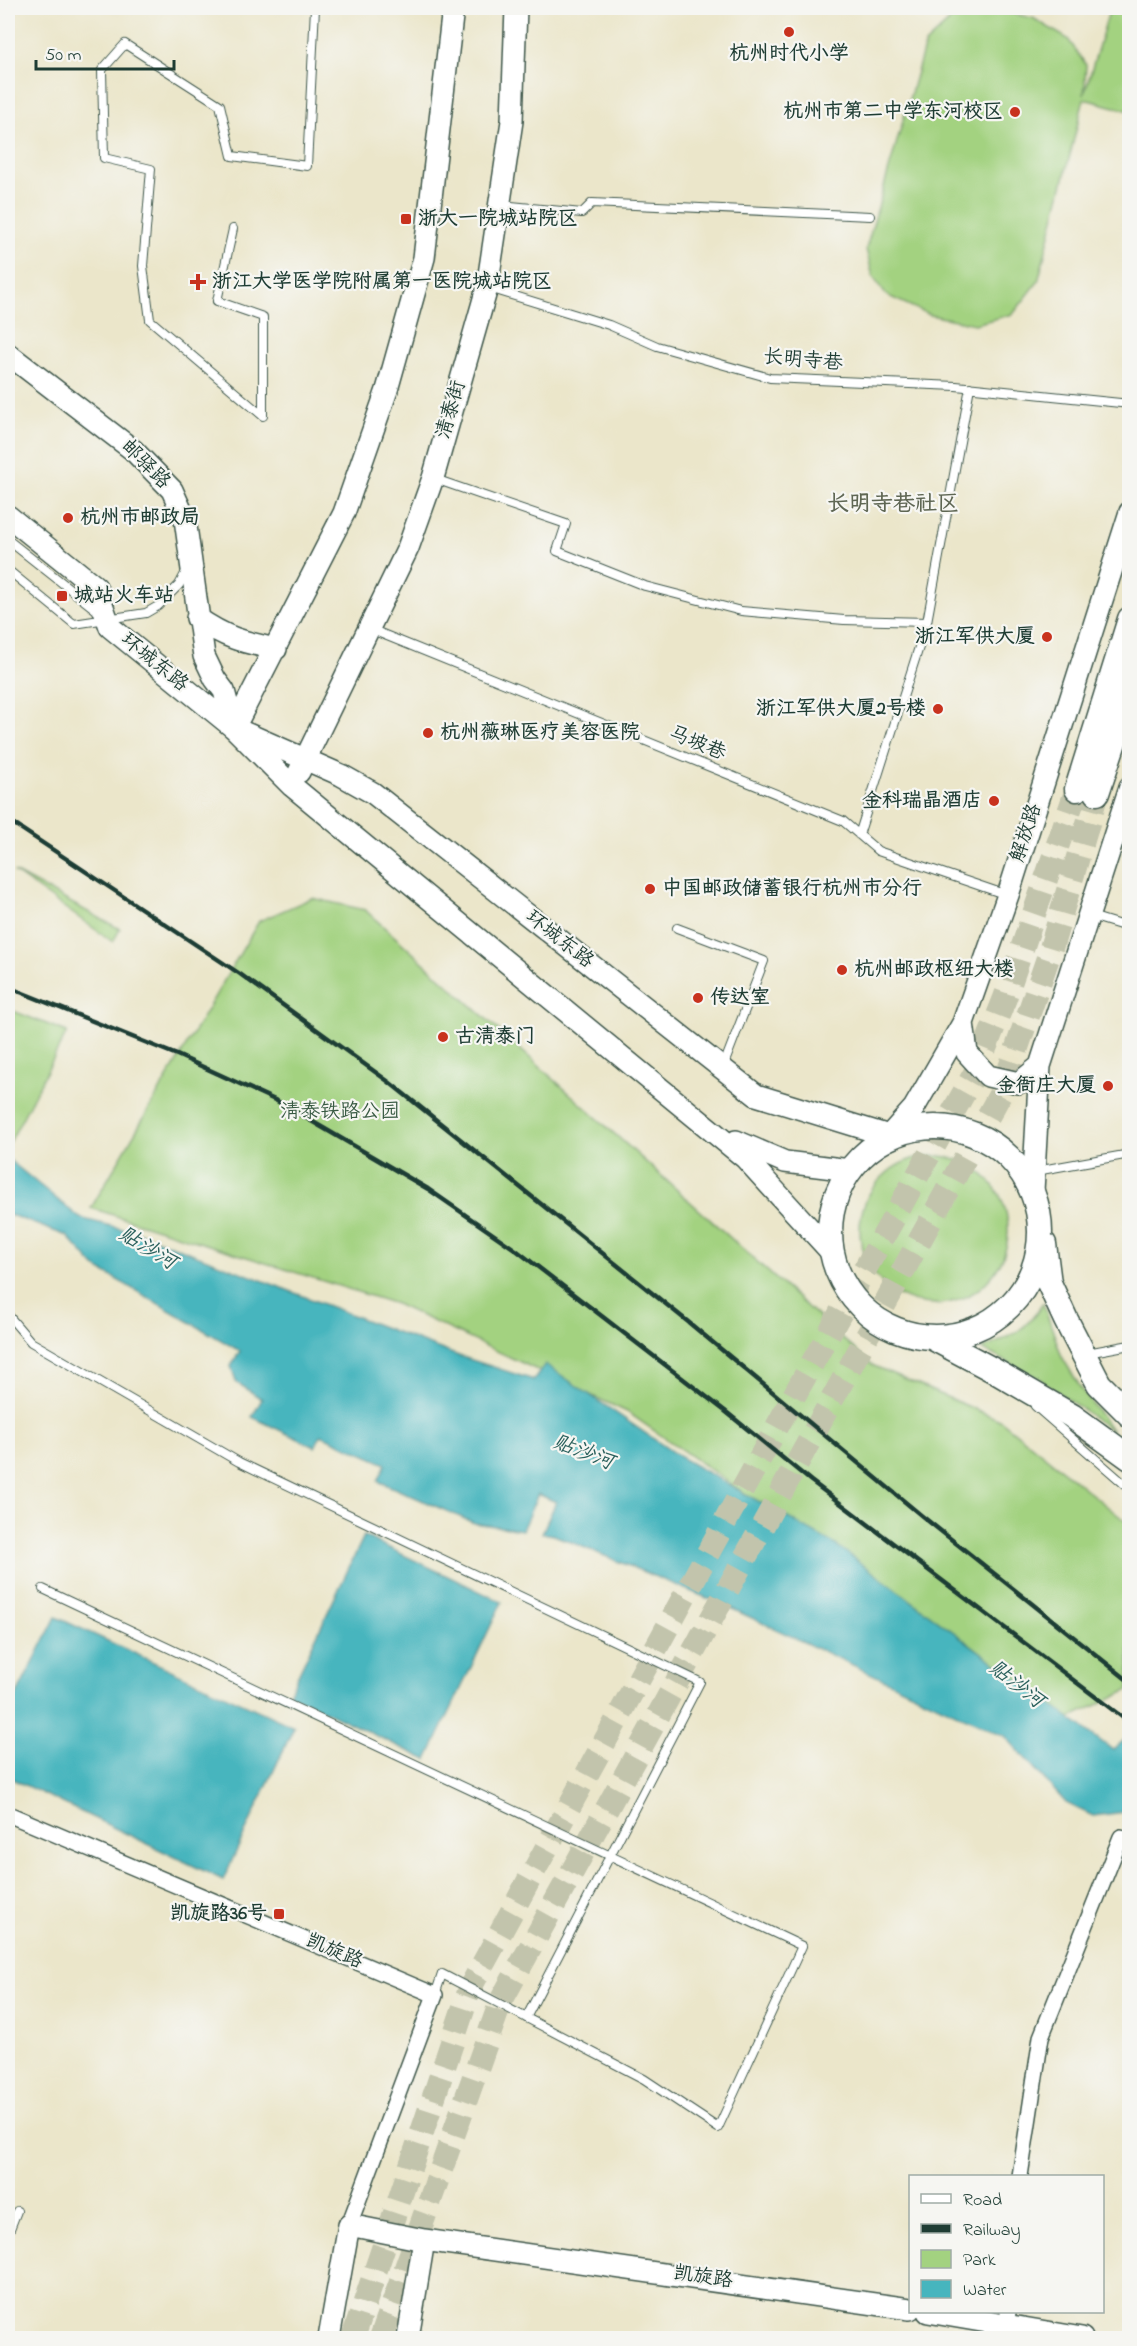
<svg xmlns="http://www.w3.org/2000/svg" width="1137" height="2346" font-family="'Indie Flower','LXGW WenKai TC',sans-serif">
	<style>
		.green { fill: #a3d280; stroke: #61885a; stroke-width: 1.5 }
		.water { fill: #46b5be; stroke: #327979; stroke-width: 1.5 }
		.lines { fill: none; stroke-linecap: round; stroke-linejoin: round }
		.primary-tunnel { stroke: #c2c4ac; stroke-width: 24; stroke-dasharray: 24 12; stroke-linecap: butt }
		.lane-casing { stroke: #3e564a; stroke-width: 10 }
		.street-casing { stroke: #3e564a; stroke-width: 18 }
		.secondary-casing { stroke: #3e564a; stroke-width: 24 }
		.primary-casing { stroke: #3e564a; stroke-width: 27 }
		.lane { stroke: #fff; stroke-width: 8 }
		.street { stroke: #fff; stroke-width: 15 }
		.secondary { stroke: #fff; stroke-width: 21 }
		.primary { stroke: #fff; stroke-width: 24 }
		.rail { stroke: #1f3d34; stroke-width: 4.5 }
		.poi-dot { fill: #c8321e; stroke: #f6f6f2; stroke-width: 2 }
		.labels { text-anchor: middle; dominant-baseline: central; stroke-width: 4.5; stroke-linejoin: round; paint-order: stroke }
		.poi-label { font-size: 20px; font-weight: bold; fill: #1f3d34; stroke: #f6f6f2; text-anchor: start }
		.street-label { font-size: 20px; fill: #1f3d34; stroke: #f6f6f2 }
		.park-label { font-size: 20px; fill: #395b43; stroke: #f6f6f2 }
		.water-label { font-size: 21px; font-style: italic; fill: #2b615d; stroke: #f6f6f2 }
		.quarter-label { font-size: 22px; font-weight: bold; fill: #5f6754; stroke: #f6f6f2 }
	</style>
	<rect width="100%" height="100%" fill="#f6f6f2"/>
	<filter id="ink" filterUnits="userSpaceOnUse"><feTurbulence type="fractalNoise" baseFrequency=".0167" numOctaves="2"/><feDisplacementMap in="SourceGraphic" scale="12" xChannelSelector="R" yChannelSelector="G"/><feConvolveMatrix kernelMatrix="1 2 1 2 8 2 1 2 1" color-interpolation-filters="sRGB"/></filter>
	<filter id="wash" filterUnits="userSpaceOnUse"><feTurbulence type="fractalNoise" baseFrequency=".008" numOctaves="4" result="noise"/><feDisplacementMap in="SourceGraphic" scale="24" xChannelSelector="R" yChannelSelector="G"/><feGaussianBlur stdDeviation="1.35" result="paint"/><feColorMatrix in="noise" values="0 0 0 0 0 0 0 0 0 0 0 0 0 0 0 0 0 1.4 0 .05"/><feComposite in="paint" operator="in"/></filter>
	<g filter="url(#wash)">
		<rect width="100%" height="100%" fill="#ebe6ca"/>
		<path class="green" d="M987 8 1033 18 1068 39 1086 65 1084 95 1110 8H1129L1130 111 1084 99 1038 282 1013 314 975 324 930 315 886 295 873 277 866 249 925 44 953 18Z
			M14 872 120 929 113 942Z
			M312 898 365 910 872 1365 1000 1420 1129 1524V1690L1070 1718 627 1412 396 1304 91 1208 259 921Z
			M8 1009 67 1032 8 1146Z
			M860 1230a74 74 0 1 1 148 0a74 74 0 1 1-148 0Z
			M1043 1303 1062 1357 1082 1390 1112 1431 1040 1379 982 1349C1012 1336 1026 1331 1043 1303Z"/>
		<path class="water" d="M8 1159 80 1218 142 1234 453 1354 534 1380 545 1364 680 1457 836 1545 1113 1750 1129 1736V1806L1125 1812 1093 1816 1066 1803 1005 1736 724 1605 554 1535 542 1533 556 1502 538 1494 522 1530 474 1523 378 1481 386 1464 321 1435 315 1447 252 1417 262 1399 236 1382 231 1366 240 1351 95 1267 67 1236 8 1214Z
			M364 1536 502 1602 427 1760 289 1694Z
			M56 1617 294 1727 223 1880 8 1777V1712Z"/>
	</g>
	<g filter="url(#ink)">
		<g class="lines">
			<path class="primary-tunnel" d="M353 2338 471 1986 795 1394 976 1071 1005 998 1077 789
				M381 2338 501 2001 1002 1091 1049 955 1097 793"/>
			<defs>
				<path id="lane" d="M501 205 582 213 592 203 870 216
					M233 229 217 301 263 317V416L150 320 143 266 151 169 104 158 102 70 125 44 220 105 232 156 307 166 315 8
					M489 288 609 325 657 346 770 378 956 386 1130 404
					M435 479 566 524 557 551 645 586 741 611 844 620 927 622
					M8 540 99 612
					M8 570 74 624 146 613 158 606 179 585 187 570
					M370 629 843 821 878 851 1007 895
					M859 835 927 622 970 387
					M1091 916 1130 928
					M677 928 764 961 723 1067
					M1036 1171 1130 1154
					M8 1315 31 1342 239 1462 700 1682 526 2018
					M1087 1353 1130 1345
					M1035 1406 1130 1489
					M43 1589 802 1946 718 2128 644 2079 442 1974 435 1995
					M8 2234 17 2211"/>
				<path id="street" d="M8 1814 435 1995 349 2225
					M1020 2176 1041 2037 1121 1837
					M1005 2338 1008 2312"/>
				<path id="secondary" d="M8 354 133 450 172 490 185 519 204 656 215 679 224 691 234 728
					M8 516 96 587 110 627 234 728 292 786 745 1158 832 1253
					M197 618C226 638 242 642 276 649
					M234 728 341 775 373 793 756 1095 889 1136 914 1108 963 1023 1008 895 1130 512
					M234 728 344 513 387 390 424 258 453 8
					M299 772 408 548 433 478 487 288 512 121 516 8
					M963 1023 967 1053 988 1076 1019 1083 1040 1066
					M736 1141 785 1162 850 1170
					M1033 1191 1040 1066 1130 787
					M928 2312 1082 2338
					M329 2338 349 2225 424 2240 910 2309
					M408 2338 424 2240"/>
				<path id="primary" d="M1077 789 1130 619
					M1097 793 1130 694
					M830 1232a105 105 0 1 1 210 0a105 105 0 1 1-210 0Z
					M1044 1244 1049 1283 1066 1320 1099 1384 1130 1415
					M933 1338 993 1370 1072 1416 1130 1458"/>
			</defs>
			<use href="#lane" class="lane-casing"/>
			<use href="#street" class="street-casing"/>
			<use href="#secondary" class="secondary-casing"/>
			<use href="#primary" class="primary-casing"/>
			<use href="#lane" class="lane"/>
			<use href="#street" class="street"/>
			<use href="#secondary" class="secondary"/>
			<use href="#primary" class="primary"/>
			<path class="rail" d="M8 820 240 974 389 1082 687 1321 922 1516 1130 1682
				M8 987 177 1055 277 1101 428 1189 516 1250 725 1411 811 1481 1130 1723"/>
		</g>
	</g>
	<g class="poi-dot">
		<circle cx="789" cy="32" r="6"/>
		<circle cx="1015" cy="112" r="6"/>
		<rect x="400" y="213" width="12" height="12" rx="3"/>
		<path d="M195 273h6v6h6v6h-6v6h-6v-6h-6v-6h6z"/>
		<circle cx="68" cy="518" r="6"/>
		<rect x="56" y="590" width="12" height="12" rx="3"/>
		<circle cx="1047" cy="637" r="6"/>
		<circle cx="938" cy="709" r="6"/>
		<circle cx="428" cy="733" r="6"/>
		<circle cx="994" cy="801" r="6"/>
		<circle cx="650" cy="889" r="6"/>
		<circle cx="842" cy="970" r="6"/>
		<circle cx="698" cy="998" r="6"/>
		<circle cx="443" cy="1037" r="6"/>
		<circle cx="1108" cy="1086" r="6"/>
		<rect x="273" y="1908" width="12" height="12" rx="3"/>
	</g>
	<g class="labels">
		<g class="poi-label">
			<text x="789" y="54" text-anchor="middle">杭州时代小学</text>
			<text x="1003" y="112" text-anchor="end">杭州市第二中学东河校区</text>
			<text x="418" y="219">浙大一院城站院区</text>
			<text x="212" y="282">浙江大学医学院附属第一医院城站院区</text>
			<text x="80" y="518">杭州市邮政局</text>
			<text x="74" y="596">城站火车站</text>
			<text x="1035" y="637" text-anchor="end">浙江军供大厦</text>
			<text x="926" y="709" text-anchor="end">浙江军供大厦2号楼</text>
			<text x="440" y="733">杭州薇琳医疗美容医院</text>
			<text x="982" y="801" text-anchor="end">金科瑞晶酒店</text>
			<text x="662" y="889">中国邮政储蓄银行杭州市分行</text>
			<text x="854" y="970">杭州邮政枢纽大楼</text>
			<text x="710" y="998">传达室</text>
			<text x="455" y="1037">古清泰门</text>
			<text x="1096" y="1086" text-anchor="end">金衙庄大厦</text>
			<text x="267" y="1914" text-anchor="end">凯旋路36号</text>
		</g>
		<g class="street-label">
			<text transform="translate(803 361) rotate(5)">长明寺巷</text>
			<text transform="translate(452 410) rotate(-74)">清泰街</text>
			<text transform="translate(145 465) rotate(45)">邮驿路</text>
			<text transform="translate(154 663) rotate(39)">环城东路</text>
			<text transform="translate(697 744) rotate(22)">马坡巷</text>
			<text transform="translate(1027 833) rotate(-72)">解放路</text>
			<text transform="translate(559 940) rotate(38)">环城东路</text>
			<text transform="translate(334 1952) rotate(23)">凯旋路</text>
			<text transform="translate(703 2278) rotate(8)">凯旋路</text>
		</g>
		<g class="park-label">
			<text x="340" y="1112">清泰铁路公园</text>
		</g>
		<g class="water-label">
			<text transform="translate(147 1249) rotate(31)">贴沙河</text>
			<text transform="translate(583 1453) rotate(21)">贴沙河</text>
			<text transform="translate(1016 1685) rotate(38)">贴沙河</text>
		</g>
		<g class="quarter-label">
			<text x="893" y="505">长明寺巷社区</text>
		</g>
	</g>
	<rect width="1137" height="2346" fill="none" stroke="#f6f6f2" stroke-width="30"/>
	<rect x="909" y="2175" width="195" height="138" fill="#f6f6f2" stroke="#a0aca6" stroke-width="1.5"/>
	<rect x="921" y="2194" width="30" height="9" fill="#ffffff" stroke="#a0aca6" stroke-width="1.5"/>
	<text x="963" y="2205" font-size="18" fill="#1f3d34">Road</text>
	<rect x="921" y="2224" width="30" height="9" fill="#1f3d34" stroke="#a0aca6" stroke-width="1.5"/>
	<text x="963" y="2235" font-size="18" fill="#1f3d34">Railway</text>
	<rect x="921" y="2250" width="30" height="18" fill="#a3d280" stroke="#a0aca6" stroke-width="1.5"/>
	<text x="963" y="2265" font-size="18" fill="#1f3d34">Park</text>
	<rect x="921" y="2280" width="30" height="18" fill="#46b5be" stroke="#a0aca6" stroke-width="1.5"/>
	<text x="963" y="2295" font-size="18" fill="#1f3d34">Water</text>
	<path d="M36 60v9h138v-9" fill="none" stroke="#1f3d34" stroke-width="3"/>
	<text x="45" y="60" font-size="18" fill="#1f3d34" stroke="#f6f6f2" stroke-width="4.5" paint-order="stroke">50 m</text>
</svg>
